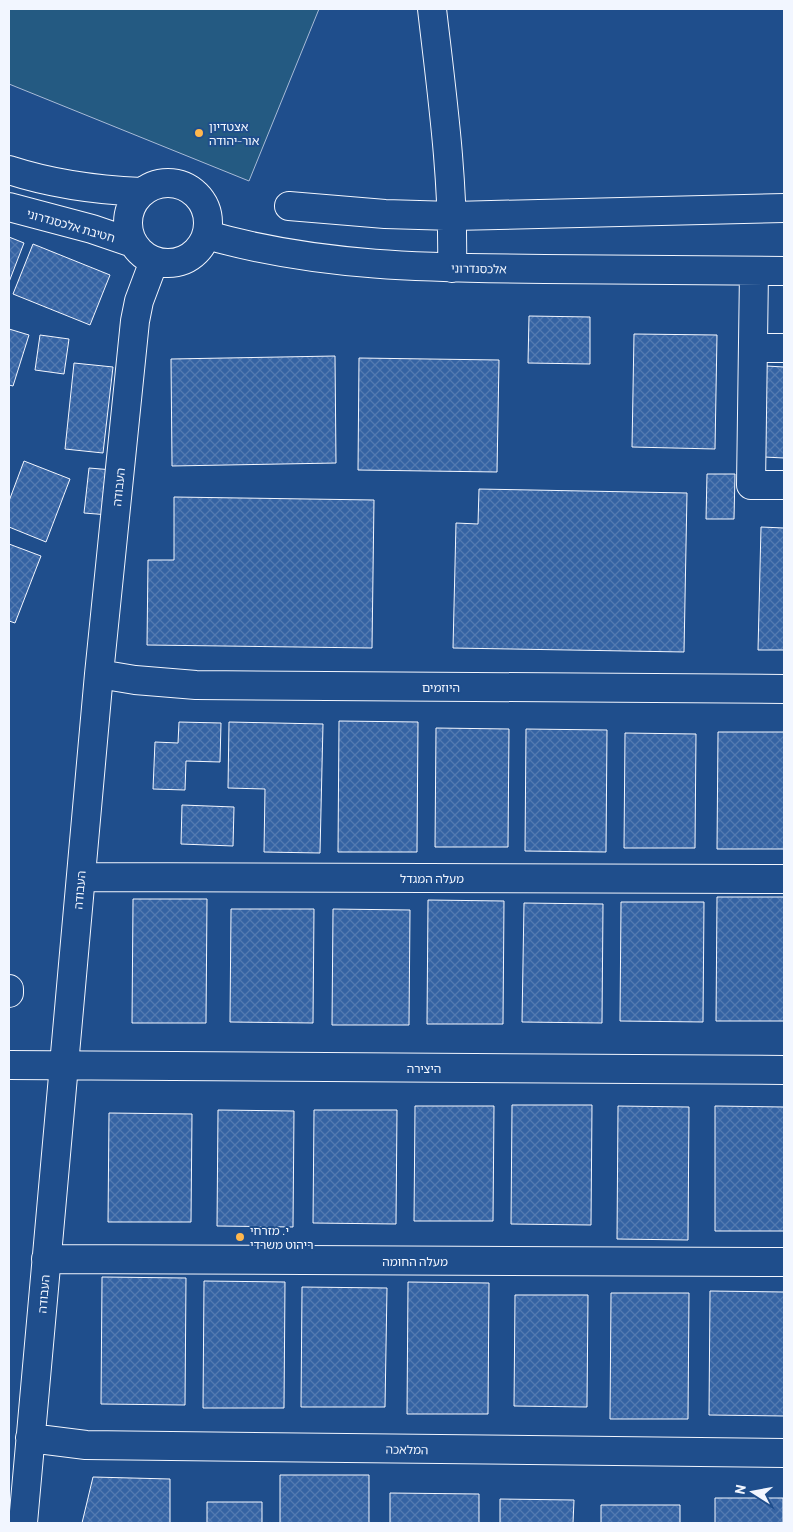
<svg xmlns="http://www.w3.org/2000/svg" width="793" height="1532" font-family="Barlow,'Noto Sans Hebrew',sans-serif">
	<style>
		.garden { fill: #245a82; stroke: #a8bbd7 }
		.building { fill: url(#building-cross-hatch); stroke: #f2f6ff }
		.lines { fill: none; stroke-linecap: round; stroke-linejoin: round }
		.minor-casing { stroke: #f2f6ff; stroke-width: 30 }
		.minor { stroke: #1f4e8c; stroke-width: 28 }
		.poi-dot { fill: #ffb74d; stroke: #1f4e8c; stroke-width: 2 }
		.labels { text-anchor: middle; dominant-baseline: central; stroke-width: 4; stroke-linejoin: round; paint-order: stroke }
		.poi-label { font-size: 12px; fill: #f2f6ff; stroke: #1f4e8c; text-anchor: start }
		.street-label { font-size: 12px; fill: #f2f6ff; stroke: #1f4e8c }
	</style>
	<defs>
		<pattern id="building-cross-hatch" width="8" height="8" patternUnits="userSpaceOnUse" patternTransform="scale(1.25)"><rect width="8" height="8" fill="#3563a3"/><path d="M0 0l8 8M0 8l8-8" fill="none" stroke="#537ab1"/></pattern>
	</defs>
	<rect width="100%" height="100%" fill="#1f4e8c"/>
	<path class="garden" d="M9 9H319L249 181 9 84Z"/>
	<path class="building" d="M9 237 24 243 9 282Z
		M33 244 110 275 90 325 13 294Z
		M529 316 590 317V364L528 363Z
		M9 329 29 335 13 386 9 385Z
		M634 334 717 335 715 449 632 447Z
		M40 335 69 339 64 374 35 370Z
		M335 356 336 463 172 466 171 359Z
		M359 358 499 360 497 472 358 470Z
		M74 363 113 367 103 453 65 449Z
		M766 366 784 367V458L764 457Z
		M24 461 70 479 46 542 9 527V501Z
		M89 468 113 470 109 515 84 513Z
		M707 474H735L734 519H706Z
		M479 489 687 493 684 652 453 648 456 523 478 524Z
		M174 497 374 500 372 648 147 645 148 560H174Z
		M761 527 784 528V650H758Z
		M9 544 41 556 15 623 9 621Z
		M339 721 418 722 417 852H338Z
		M179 722 221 723 220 762 186 761 185 790 153 789 155 742 178 743Z
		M229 722 323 724 320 853 264 852 265 789 228 788Z
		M436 728 509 729 508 847H435Z
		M526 729 607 730 606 852 525 851Z
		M718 732H784V849H717Z
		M625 733 696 734 695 848H624Z
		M182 805 234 807 233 846 181 844Z
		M717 897H784V1021H716Z
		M133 899H207L206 1023H132Z
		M428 900 504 901 503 1024H427Z
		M621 902H704L703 1022 620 1021Z
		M524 903 603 904 602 1023 522 1022Z
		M231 909H314L313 1023 230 1022Z
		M333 909 410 910 409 1025H332Z
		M512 1105H592L591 1225 511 1224Z
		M415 1106H494L493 1221H414Z
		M618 1106 689 1107 688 1240 617 1239Z
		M715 1106 784 1107V1231H715Z
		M218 1110 294 1111 293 1227 217 1226Z
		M314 1110H397L396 1224 313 1223Z
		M109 1113 192 1114 191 1222H108Z
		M102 1277 186 1278 185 1405 101 1404Z
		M204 1281 285 1282 284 1408H203Z
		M408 1282 489 1283 488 1414H407Z
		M302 1287 387 1288 385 1407H301Z
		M710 1291 784 1292V1416L709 1415Z
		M611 1293H689L688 1419H610Z
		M515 1295H588L587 1407 514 1406Z
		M280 1475H369V1523H280Z
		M93 1477 170 1479V1523H82Z
		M390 1493 479 1494V1523H390Z
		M715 1498H783V1523H715Z
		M500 1499 574 1500 573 1523H500Z
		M207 1502H262V1523H207Z
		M601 1505H680V1523H601Z"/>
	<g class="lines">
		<defs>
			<path id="minor" d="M432 9C442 95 454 181 452 268
				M9 170C52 184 97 190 141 192
				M128 223a40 40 0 1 1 80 0a40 40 0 1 1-80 0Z
				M289 206 385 214 453 216 784 208
				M9 207 92 229 133 243
				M207 235C318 267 431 268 545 269 625 270 705 271 784 271
				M754 271 751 485H784
				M753 348H784
				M99 674 135 680 196 685 784 689
				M81 877 784 879
				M9 989V993
				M9 1065 784 1070
				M46 1259 784 1262
				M30 1438 86 1445 784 1453
				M23 1523 99 674 135 321 139 301 154 261"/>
		</defs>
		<use href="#minor" class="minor-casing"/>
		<use href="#minor" class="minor"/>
	</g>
	<g class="poi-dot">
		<circle cx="199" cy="133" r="5"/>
		<circle cx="240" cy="1237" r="5"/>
	</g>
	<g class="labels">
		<g class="poi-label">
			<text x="209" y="126">אצטדיון<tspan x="209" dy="14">אור-יהודה</tspan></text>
			<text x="250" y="1230">י. מזרחי<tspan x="250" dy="14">ריהוט משרדי</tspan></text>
		</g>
		<g class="street-label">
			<text transform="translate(71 225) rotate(16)">חטיבת אלכסנדרוני</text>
			<text transform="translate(479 268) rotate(1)">אלכסנדרוני</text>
			<text transform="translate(118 487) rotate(-84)">העבודה</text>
			<text x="441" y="687">היוזמים</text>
			<text x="432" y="878">מעלה המגדל</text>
			<text transform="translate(79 890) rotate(-85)">העבודה</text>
			<text x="424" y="1068">היצירה</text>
			<text x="415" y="1261">מעלה החומה</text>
			<text transform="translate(43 1294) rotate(-85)">העבודה</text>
			<text transform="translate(407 1449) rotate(1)">המלאכה</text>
		</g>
	</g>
	<rect width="793" height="1532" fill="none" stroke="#f2f6ff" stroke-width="20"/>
	<g transform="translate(753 1492) rotate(281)" stroke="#1f4e8c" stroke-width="4" paint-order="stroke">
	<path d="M0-4L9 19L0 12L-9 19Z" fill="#f2f6ff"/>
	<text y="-8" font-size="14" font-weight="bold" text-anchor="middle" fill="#f2f6ff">N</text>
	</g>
</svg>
